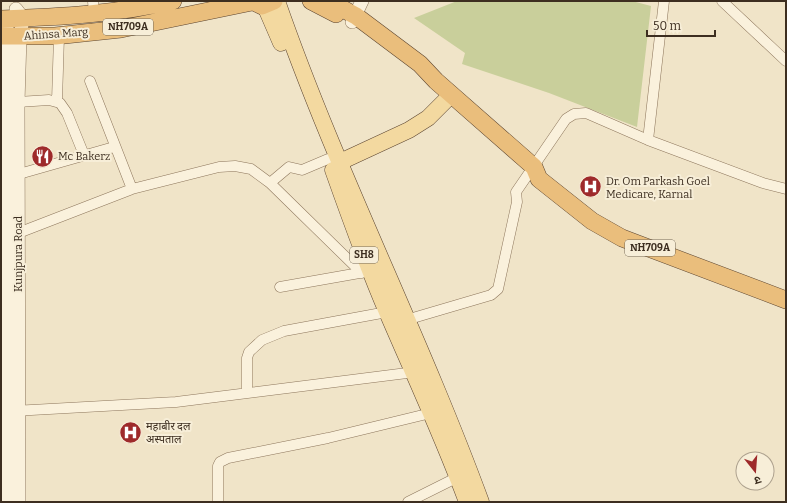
<svg xmlns="http://www.w3.org/2000/svg" width="787" height="503" font-family="Bitter,'Noto Sans Devanagari',serif">
	<style>
		.green { fill: #c9cf9b }
		.lines { fill: none; stroke-linecap: round; stroke-linejoin: round }
		.minor-casing { stroke: #8d765c; stroke-width: 11 }
		.tertiary-casing { stroke: #8d765c; stroke-width: 14 }
		.primary-casing { stroke: #5b4430; stroke-width: 17 }
		.trunk-casing { stroke: #5b4430; stroke-width: 18 }
		.minor { stroke: #faf1dc; stroke-width: 10 }
		.tertiary { stroke: #faf1dc; stroke-width: 13 }
		.primary { stroke: #f3d9a0; stroke-width: 16 }
		.trunk { stroke: #eabe7c; stroke-width: 17 }
		.labels { text-anchor: middle; dominant-baseline: central; stroke-width: 4; stroke-linejoin: round; paint-order: stroke }
		.shield { fill: #f7eed8; stroke: #756857; stroke-width: 1 }
		.shield-label { font-size: 10px; font-weight: bold; fill: #3d2e20 }
		.street-label { font-size: 11px; fill: #3d2e20; stroke: #f7eed8 }
		.poi-label { font-size: 11px; fill: #3d2e20; stroke: #f7eed8; text-anchor: start }
	</style>
	<rect width="100%" height="100%" fill="#f0e4c8"/>
	<path class="green" d="M457 1H632L651 6 637 127 549 93 462 64 465 53 414 18Z"/>
	<g class="lines">
		<defs>
			<path id="minor" d="M93 1 94 14
				M722 1 786 61
				M90 81 132 189
				M57 101 59 36
				M18 102 49 100 60 103 67 113 84 155
				M648 140 664 1
				M12 176 114 147
				M270 183 289 167 302 170 328 159
				M13 235 132 189 219 167 235 166 251 169 270 183 362 273
				M280 287 365 272
				M406 320 491 295 498 289 517 202 516 192 566 119 574 114 586 113 648 140 763 183 786 189
				M247 392V358L249 352 262 340 284 331 387 312
				M13 411 176 402 415 372
				M218 502V466L220 462 228 458 328 438 431 413
				M408 502 462 475"/>
			<path id="tertiary" d="M16 9 23 18 20 37 18 102 19 502
				M352 22 362 1
				M7 502V28"/>
			<path id="primary" d="M277 1C336 171 419 333 481 502
				M265 6 281 43
				M340 162 409 130 428 118 451 95
				M333 170C350 218 367 266 387 312 414 375 443 437 467 502"/>
			<path id="trunk" d="M252 1 262 6 274 1
				M311 1 336 14
				M328 1 356 16 420 64 436 81 534 167 539 179 592 221 622 238 786 300
				M1 19C59 17 116 14 173 1
				M1 36H55L121 29 252 2"/>
		</defs>
		<use href="#minor" class="minor-casing"/>
		<use href="#tertiary" class="tertiary-casing"/>
		<use href="#primary" class="primary-casing"/>
		<use href="#trunk" class="trunk-casing"/>
		<use href="#minor" class="minor"/>
		<use href="#tertiary" class="tertiary"/>
		<use href="#primary" class="primary"/>
		<use href="#trunk" class="trunk"/>
	</g>
	<defs>
		<symbol id="restaurant-disc" viewBox="-11 -11 22 22"><circle r="9.5" fill="#9e2a2b" stroke="#f7eed8"/><path d="M-5-6h1v4h1v-4h1v4h1v-4h1v5L-1.5 .5V6h-2V.5L-5-1ZM5-6V6H3V1.5H1.5Q1.5-4 5-6Z" fill="#fff"/></symbol>
		<symbol id="hospital-disc" viewBox="-11 -11 22 22"><circle r="9.5" fill="#9e2a2b" stroke="#f7eed8"/><path d="M-5-5h3v3.5h4V-5h3V5h-3V1.5h-4V5h-3Z" fill="#fff"/></symbol>
	</defs>
	<g fill-rule="evenodd">
		<use href="#restaurant-disc" x="30" y="144" width="25" height="25"/>
		<use href="#hospital-disc" x="578" y="174" width="25" height="25"/>
		<use href="#hospital-disc" x="118" y="420" width="25" height="25"/>
	</g>
	<g class="labels">
		<g class="shield">
			<rect x="103" y="19" width="50" height="16" rx="3"/>
			<rect x="625" y="240" width="50" height="16" rx="3"/>
			<rect x="350" y="247" width="28" height="16" rx="3"/>
		</g>
		<g class="shield-label">
			<text x="128" y="27">NH709A</text>
			<text x="650" y="248">NH709A</text>
			<text x="364" y="255">SH8</text>
		</g>
		<g class="street-label">
			<text transform="translate(56 34) rotate(-4)">Ahinsa Marg</text>
			<text transform="translate(18 254) rotate(-90)">Kunjpura Road</text>
		</g>
		<g class="poi-label">
			<text x="58" y="156">Mc Bakerz</text>
			<text x="606" y="181">Dr. Om Parkash Goel<tspan x="606" dy="13">Medicare, Karnal</tspan></text>
			<text x="146" y="426">महाबीर दल<tspan x="146" dy="13">अस्पताल</tspan></text>
		</g>
	</g>
	<rect width="787" height="503" fill="none" stroke="#3d2e20" stroke-width="4"/>
	<g transform="translate(755 471) rotate(163)"><circle r="19" fill="#f7eed8" stroke="#ada18e"/>
	<path d="M0-3L7 15L0 10L-7 15Z" fill="#9e2a2b"/>
	<text y="-6" font-size="11" font-weight="bold" text-anchor="middle" fill="#3d2e20">उ</text>
	</g>
	<path d="M647 30v6h68v-6" fill="none" stroke="#3d2e20" stroke-width="2"/>
	<text x="653" y="30" font-size="12" fill="#3d2e20" stroke="#f7eed8" stroke-width="3" paint-order="stroke">50 m</text>
</svg>
